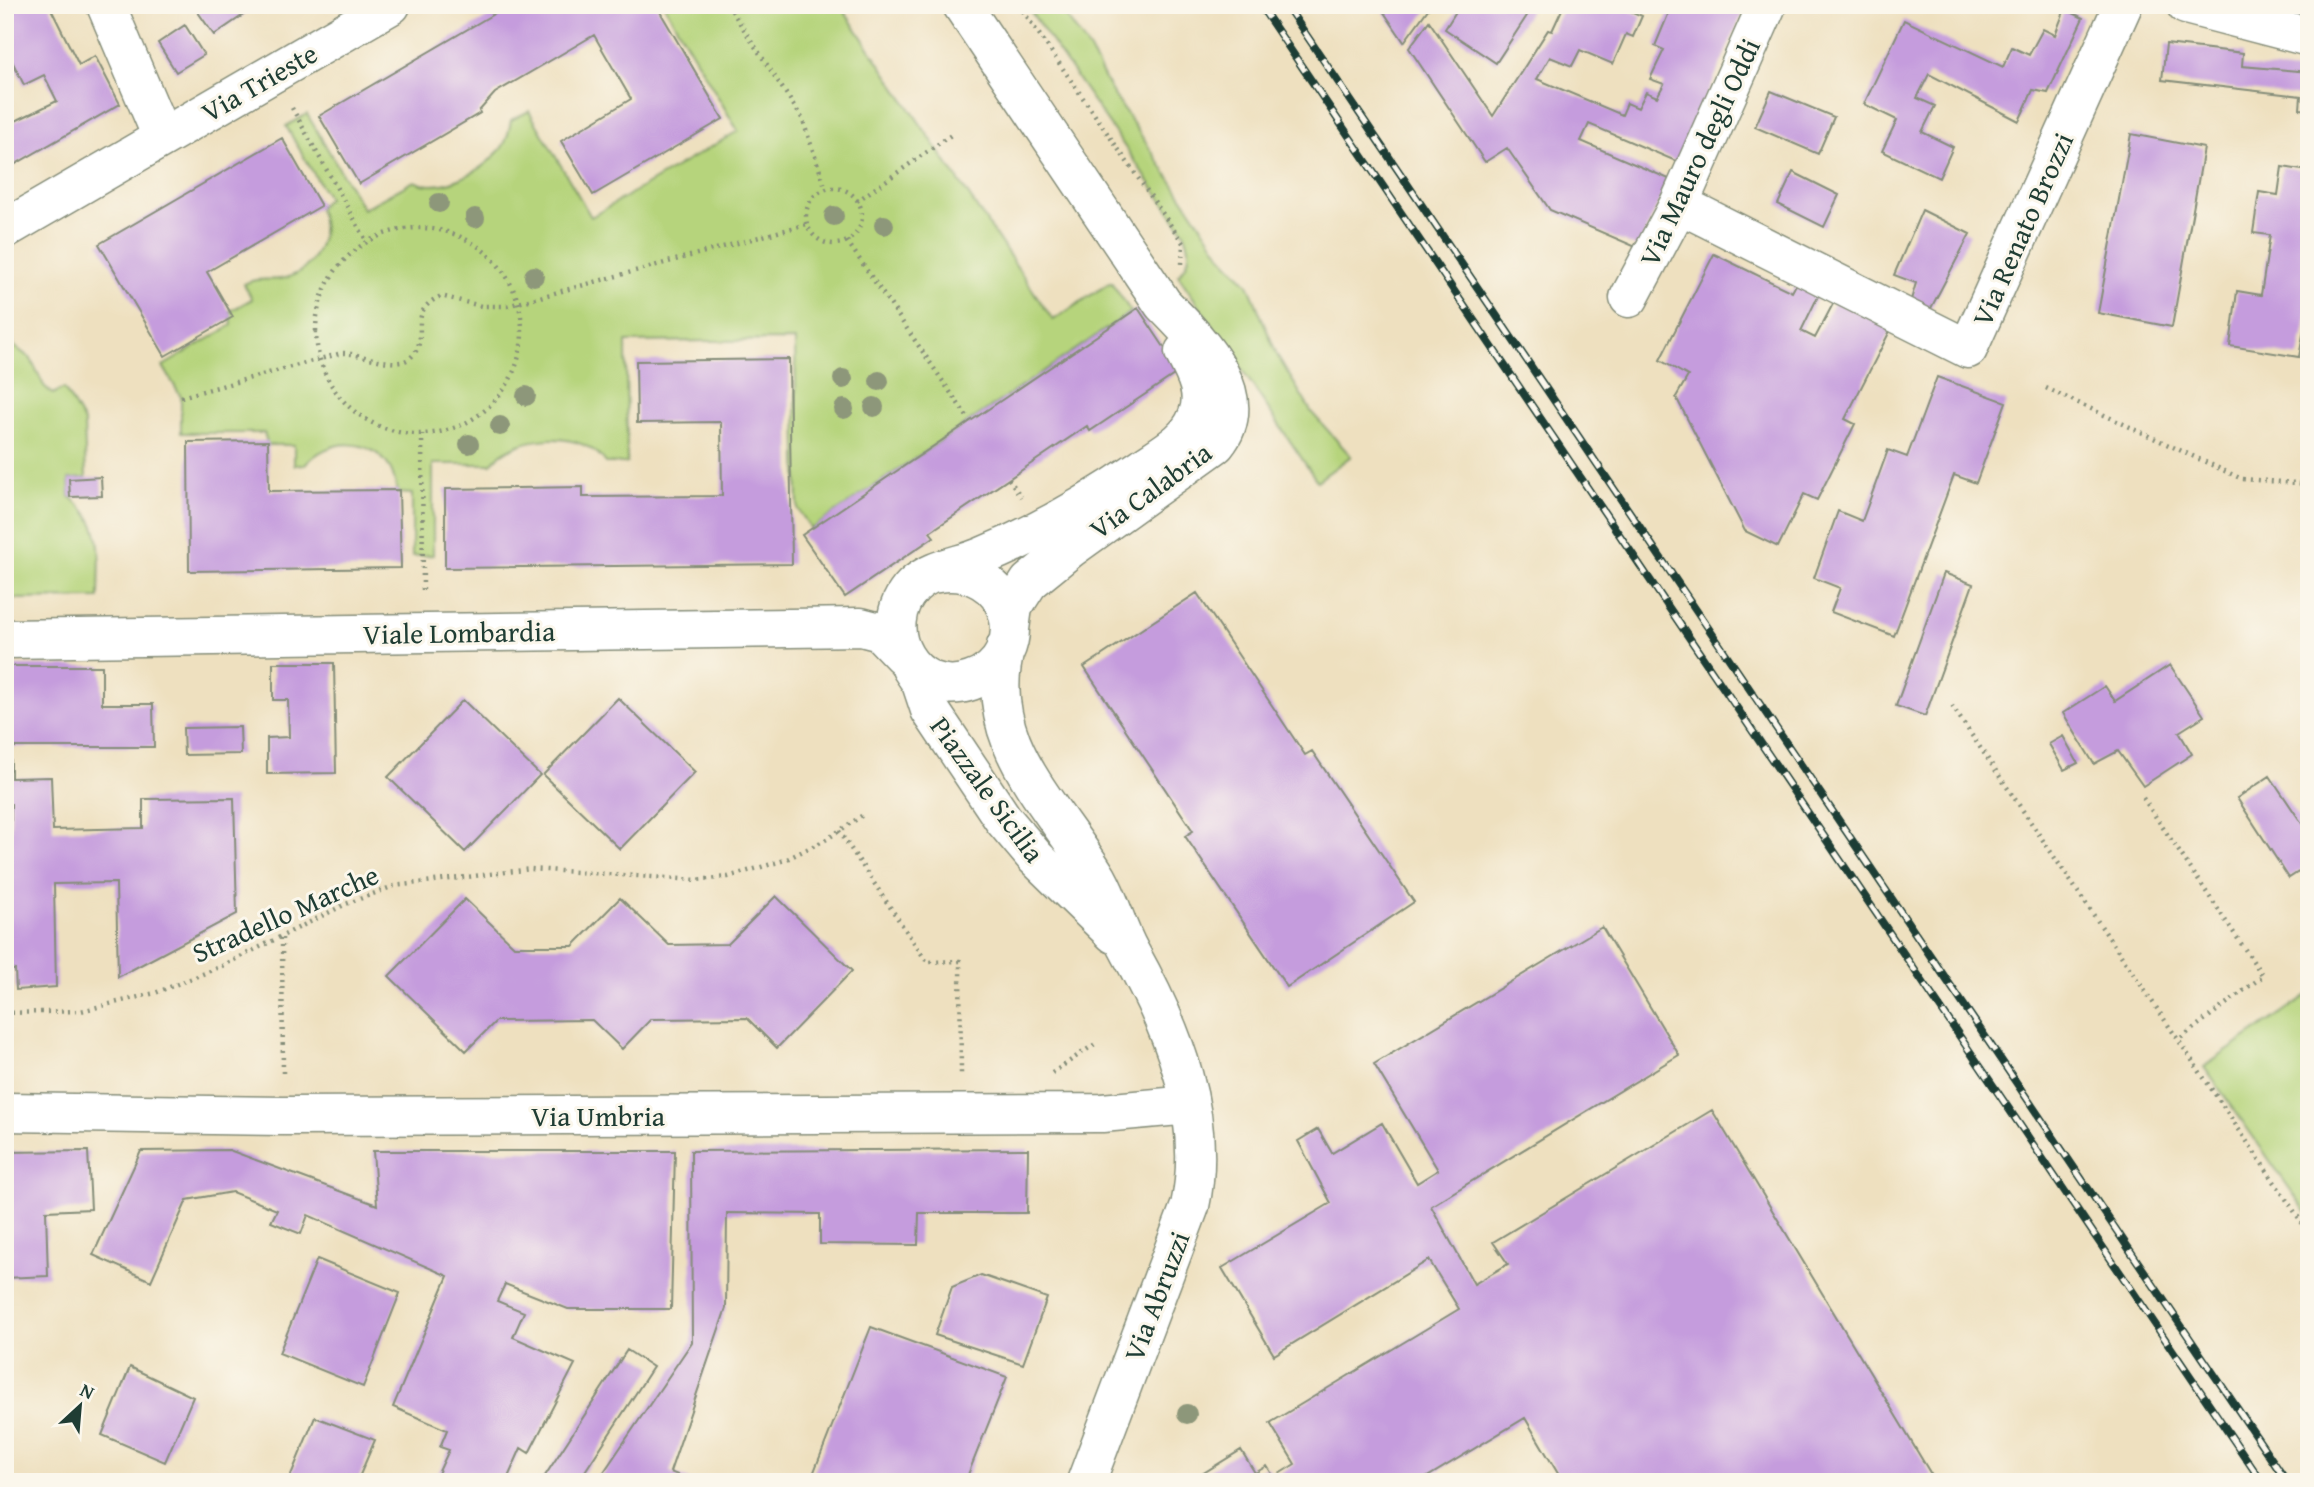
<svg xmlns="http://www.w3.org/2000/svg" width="2314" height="1487" font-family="'Gentium Book Plus',serif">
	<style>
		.green { fill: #b6d47b; stroke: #6a8858; stroke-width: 2 }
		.building { fill: #c59cdd }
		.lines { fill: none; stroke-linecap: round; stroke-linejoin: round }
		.minor-casing { stroke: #868e7a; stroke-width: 41 }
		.path { stroke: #868e7a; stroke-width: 4.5; stroke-dasharray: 2 5; stroke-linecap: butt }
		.minor { stroke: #fff; stroke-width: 38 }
		.rail-casing { stroke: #1f3d34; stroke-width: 8 }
		.rail { stroke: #fbf7ec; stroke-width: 5; stroke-dasharray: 16; stroke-linecap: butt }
		.tree { fill: #8d977a }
		.labels { text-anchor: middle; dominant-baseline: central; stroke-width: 6; stroke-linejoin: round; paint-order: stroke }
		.street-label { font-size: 28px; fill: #1f3d34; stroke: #fbf7ec }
	</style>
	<rect width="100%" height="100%" fill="#fbf7ec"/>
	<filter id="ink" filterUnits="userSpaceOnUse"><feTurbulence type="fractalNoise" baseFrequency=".0143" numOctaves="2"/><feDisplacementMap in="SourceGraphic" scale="14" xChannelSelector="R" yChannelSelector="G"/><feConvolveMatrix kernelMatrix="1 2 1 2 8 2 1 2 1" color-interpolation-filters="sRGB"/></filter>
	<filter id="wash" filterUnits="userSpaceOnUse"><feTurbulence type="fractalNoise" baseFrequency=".00686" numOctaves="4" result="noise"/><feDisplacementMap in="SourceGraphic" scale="28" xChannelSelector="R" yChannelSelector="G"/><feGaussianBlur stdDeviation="1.57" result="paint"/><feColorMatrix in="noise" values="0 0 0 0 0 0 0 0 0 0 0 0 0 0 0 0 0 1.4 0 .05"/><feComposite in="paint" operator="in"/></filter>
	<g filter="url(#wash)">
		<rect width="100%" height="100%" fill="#eee0bf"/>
		<path class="green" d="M664 5H840L1053 320 1111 282 1131 312 811 529 798 509 795 340 626 342 627 463H606C583 428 515 434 491 464H433V555L412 556V494L399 493C395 487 395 476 390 468 370 436 328 438 305 465H294V445H268L264 433H181V397L163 366 232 325 230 311 252 299 244 284C258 276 270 282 285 278 316 270 330 235 318 208L328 198 286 126 307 114 363 209 414 181C441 194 481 172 499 151 507 143 509 131 511 120L529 111 591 217 738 131Z
			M1026 5H1058L1090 50 1110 89 1221 255 1248 284 1277 355 1312 413 1351 456 1317 481 1178 275C1192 263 1191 247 1184 232Z
			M5 314 14 346 31 359 44 386 53 394 64 388 84 422 86 478 69 479 70 497C107 524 99 556 99 598L5 599Z
			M2309 994V1216L2204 1067Z"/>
		<g id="blocks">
			<path class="building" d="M5 5H49L79 65 95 56 120 104 5 170V126L57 101 44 75 24 85 5 47Z
				M193 5H254L255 7 214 35Z
				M509 5H656L723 119 593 195 561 141 631 99 594 35 495 93 479 111 480 113 359 184 319 116Z
				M1379 5H1431L1404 42Z
				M1460 5H1534L1496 63 1445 29Z
				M1564 5H1617L1642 16 1633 37 1626 34 1613 64 1580 50 1572 66 1550 57 1537 79 1622 115 1627 103 1638 108 1646 92 1657 97 1664 84 1650 79 1664 50 1655 46 1672 5H1746L1678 162 1589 124 1581 141 1669 179 1638 248 1550 210 1507 148 1485 162 1409 48 1429 21 1493 116 1548 30 1552 31Z
				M2065 9 2083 18 2048 93 2033 90 2019 121 1929 74 1917 98 1935 106 1922 132 1953 147 1939 178 1882 151 1897 120 1864 104 1904 20 2003 67 2012 47 2029 55 2043 29 2055 35Z
				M185 25 204 55 176 72 158 43Z
				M2166 44 2243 53 2242 66 2309 72V110L2300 109 2301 96 2162 80Z
				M1771 91 1834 117 1818 154 1755 127Z
				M2131 134 2204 148 2172 327 2098 313Z
				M282 138 321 206 207 272 233 317 165 356 99 244Z
				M2282 167 2309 171V302L2299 357 2230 346 2237 291 2261 295 2270 235 2253 233 2259 192 2278 195Z
				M1793 172 1839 195 1824 227 1778 204Z
				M1922 210 1970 234 1930 310 1910 303 1916 283 1894 275Z
				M1714 254 1792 292 1800 277 1822 288 1801 331 1815 338 1835 300 1891 329 1845 419 1855 424 1817 500 1804 494 1778 547 1745 531 1676 397 1688 376 1660 360Z
				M1138 308 1180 371 1090 431 1087 426 930 532 934 537 845 597 802 535Z
				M789 359 792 564 445 568V489L583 487V497L722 496 721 422 637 423 636 361Z
				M1937 377 2006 402 1976 483 1954 475 1894 636 1831 612 1840 588 1814 578 1838 511 1862 521 1888 450 1907 457Z
				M268 441 269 491 399 490 401 568 189 571 188 442Z
				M101 477 102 496 70 497 69 479Z
				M1944 573 1973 584 1925 716 1896 706Z
				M1197 593 1305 755 1312 751 1414 902 1287 987 1185 836 1193 831 1084 667Z
				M273 663H334L336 773 267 774V738L289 737 288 700H273Z
				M2170 665 2204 716 2179 732 2192 754 2143 786 2118 751 2094 764 2063 713 2105 686 2115 701Z
				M5 666H102V704H153L154 747H11V778L51 777 53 830 143 828V799L234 798 237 914 118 977 116 883 54 884 56 987 16 990 15 970 5 969V851H11V804H5Z
				M618 698 695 772 620 849 543 775Z
				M463 700 540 775 465 852 388 777Z
				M240 727 241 754 184 755 183 728Z
				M2063 736 2078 763 2064 770 2049 744Z
				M2270 776 2309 834V865L2289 878 2237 798Z
				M776 896 852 971 777 1048 747 1018 651 1019 622 1049 592 1020 496 1021 466 1051 389 976 465 899 514 946H573L620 898 669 945 728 944Z
				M1602 927 1679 1055 1431 1206 1474 1284 1508 1264 1493 1242 1712 1110 1932 1476 1922 1482H1563L1525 1418 1419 1482H1189L1241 1450 1255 1473 1267 1466 1274 1477 1295 1464 1270 1423 1459 1309 1429 1260 1274 1355 1222 1268 1331 1203 1298 1141 1318 1129 1332 1153 1382 1123 1417 1183 1438 1170 1374 1064Z
				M1028 1149 1027 1213H919L918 1245 820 1244V1214L727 1213 726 1308 670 1472 695 1482H597L692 1342 691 1151Z
				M229 1150 377 1205 373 1151H675L671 1309H568L505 1284 497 1301 524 1312 513 1337 575 1364 529 1453 521 1448 506 1482H434L449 1450 440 1447 447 1430 393 1407 448 1276 308 1215 301 1234 271 1222 277 1210 232 1192 187 1200 151 1281 93 1255 141 1151Z
				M88 1151 91 1209 46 1211 48 1276 5 1278V1152Z
				M317 1259 400 1293 363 1387 279 1353Z
				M981 1275 1047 1298 1023 1364 935 1335 952 1287Z
				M871 1327 1007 1377 965 1482H810Z
				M627 1350 653 1367 578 1482H541Z
				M130 1367 193 1397 165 1462 102 1435Z
				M315 1417 375 1440 357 1482H288Z"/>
		</g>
	</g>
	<g filter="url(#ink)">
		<use href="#blocks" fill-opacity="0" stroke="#868e7a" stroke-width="2"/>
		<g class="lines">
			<defs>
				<path id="minor" d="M106 5 162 137
					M962 5 1163 304C1196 338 1256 395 1216 444L1071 548 1029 582 1013 607 1010 629
					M2186 5 2309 37
					M1679 204 1968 349 2123 5
					M5 229 391 5
					M1629 298 1679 204 1767 5
					M932 574C1014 557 1038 658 971 681 913 701 872 628 913 586 930 569 959 566 981 557 1040 533 1091 503 1143 467 1163 453 1188 441 1197 417 1207 394 1195 373 1184 352
					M5 639 861 627 880 632 902 655
					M1006 646C979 742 1052 802 1098 879 1111 902 1117 929 1130 952 1173 1029 1209 1118 1190 1206L1086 1482
					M911 668 921 683 930 710 1003 819 1035 857 1114 934
					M5 1112 283 1116 1102 1113 1190 1105"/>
			</defs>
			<use href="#minor" class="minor-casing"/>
			<path class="path" d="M728 5 802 118 826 189
				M1019 5 1183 243 1182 264
				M292 108 367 242
				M806 216a28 28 0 1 1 56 0a28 28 0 1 1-56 0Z
				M857 201 951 135
				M316 331a103 103 0 1 1 206 0a103 103 0 1 1-206 0Z
				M847 241 970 421
				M2046 388 2242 479 2309 484
				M181 397 342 353C362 353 395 370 410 358 433 338 403 313 441 296L481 306H507L807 224
				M422 434 423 594
				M1009 479 1021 497
				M1952 706 2309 1233
				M2143 798 2263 976 2178 1040
				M839 831 927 962 960 961 961 1074
				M282 938 283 1076
				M5 1013 81 1011 155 993 220 967 346 904 394 886 531 869 697 880 728 877 785 860 827 839 863 815
				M1052 1073 1098 1042"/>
			<use href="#minor" class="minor"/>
			<defs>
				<path id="rail" d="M1260 5 2262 1482
					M1286 5 2287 1482"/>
			</defs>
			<use href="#rail" class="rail-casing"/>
			<use href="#rail" class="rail"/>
		</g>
		<g class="tree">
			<circle cx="439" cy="203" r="10"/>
			<circle cx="834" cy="216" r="10"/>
			<circle cx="475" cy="218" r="10"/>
			<circle cx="884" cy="225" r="10"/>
			<circle cx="534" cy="276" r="10"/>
			<circle cx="843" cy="379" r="10"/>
			<circle cx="879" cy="381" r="10"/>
			<circle cx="526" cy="396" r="10"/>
			<circle cx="874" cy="407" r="10"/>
			<circle cx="844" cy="409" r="10"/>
			<circle cx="500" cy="426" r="10"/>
			<circle cx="469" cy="444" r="10"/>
			<circle cx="1187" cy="1414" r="10"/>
		</g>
	</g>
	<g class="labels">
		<g class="street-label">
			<text transform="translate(259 82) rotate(-30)">Via Trieste</text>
			<text transform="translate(1699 152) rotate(-65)">Via Mauro degli Oddi</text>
			<text transform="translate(2022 229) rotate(-66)">Via Renato Brozzi</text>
			<text transform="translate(1150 490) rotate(-36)">Via Calabria</text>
			<text transform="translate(459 632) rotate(-1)">Viale Lombardia</text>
			<text transform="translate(988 789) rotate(54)">Piazzale Sicilia</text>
			<text transform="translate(285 913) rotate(-24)">Stradello Marche</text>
			<text x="598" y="1115">Via Umbria</text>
			<text transform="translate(1156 1296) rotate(-69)">Via Abruzzi</text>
		</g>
	</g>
	<rect width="2314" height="1487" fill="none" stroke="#fbf7ec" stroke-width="28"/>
	<g transform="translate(80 1406) rotate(26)" stroke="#fbf7ec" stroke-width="5" paint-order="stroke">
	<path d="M0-5L12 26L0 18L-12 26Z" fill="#1f3d34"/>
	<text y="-10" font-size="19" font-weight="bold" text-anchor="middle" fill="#1f3d34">N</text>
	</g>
</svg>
